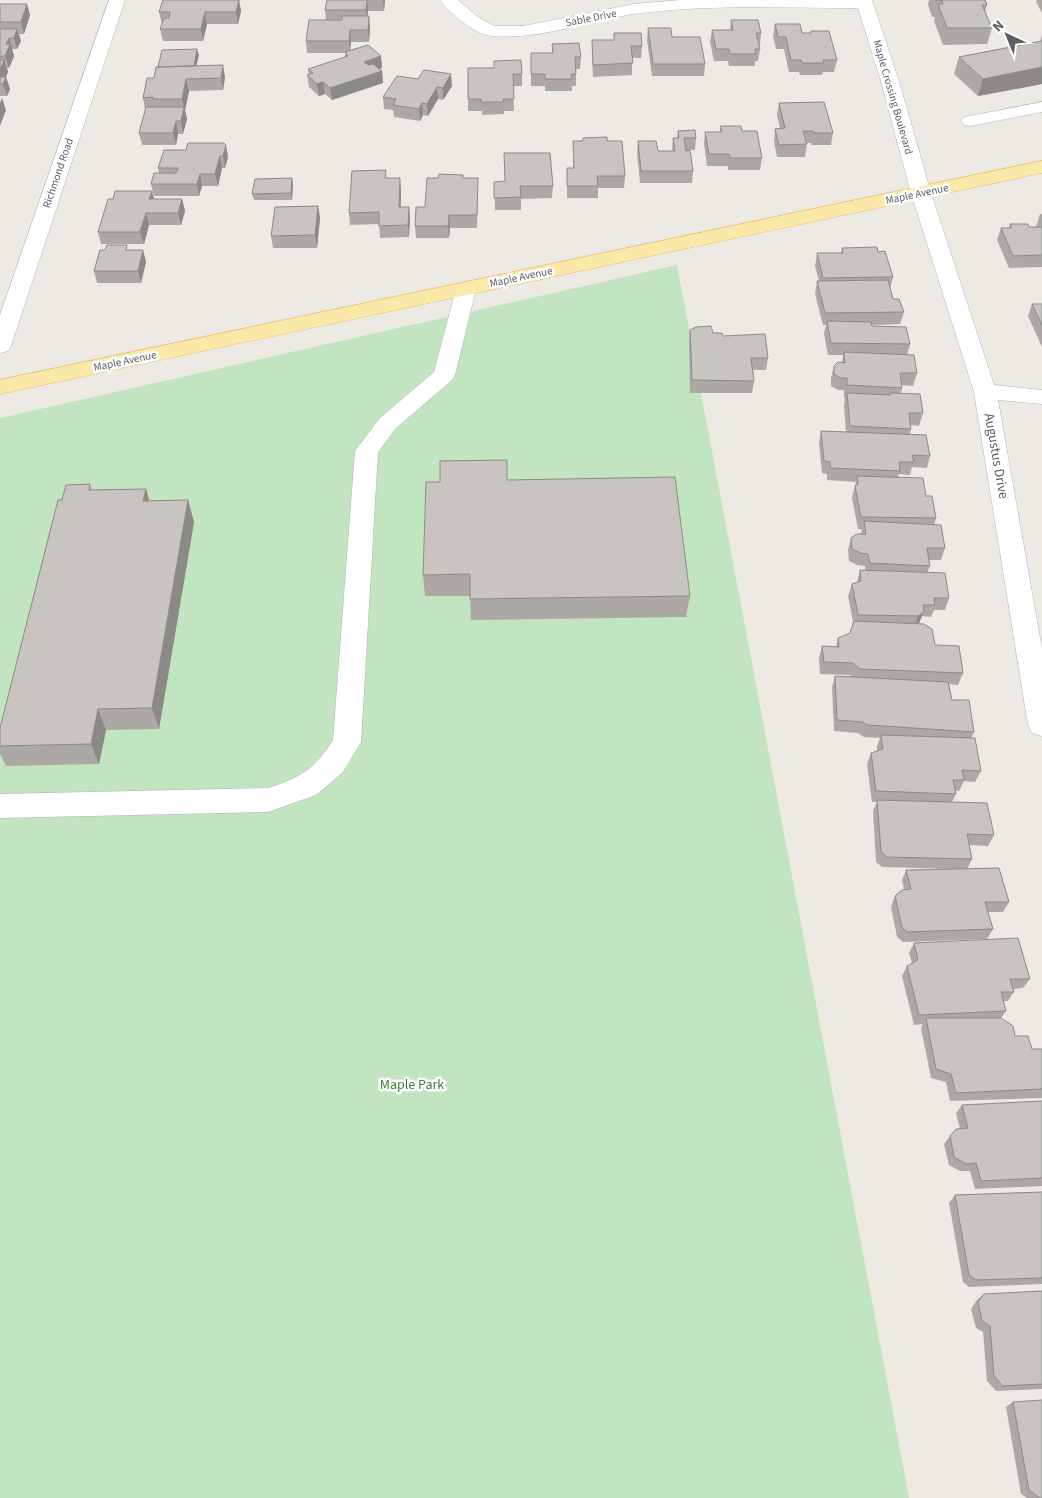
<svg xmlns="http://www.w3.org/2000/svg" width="1042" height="1498" font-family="'Source Sans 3',sans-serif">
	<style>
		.green { fill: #c2e4c0 }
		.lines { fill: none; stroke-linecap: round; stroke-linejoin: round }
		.minor-casing { stroke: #b0b4b7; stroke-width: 1 }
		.major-casing { stroke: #eabb5e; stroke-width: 1 }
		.minor { fill: #fff; fill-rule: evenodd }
		.major { fill: #fbe9aa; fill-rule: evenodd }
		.wall { fill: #aca9a5 }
		.shaded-wall { fill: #8c8a86 }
		.building { fill: #c8c5c0; stroke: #8c8a86 }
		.labels { text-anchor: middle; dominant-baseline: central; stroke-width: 5; stroke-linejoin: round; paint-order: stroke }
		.far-street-label { font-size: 11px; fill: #5b5f63; stroke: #fff }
		.street-label { font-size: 14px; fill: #5b5f63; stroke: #fff }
		.park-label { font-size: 14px; fill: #3a8439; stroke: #fff }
	</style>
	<rect width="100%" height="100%" fill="#edeae3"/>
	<path class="green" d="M677 265 909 1498H0V418Z"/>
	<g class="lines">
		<defs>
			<path id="minor" d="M109 0H125L11 346 8 351 0 353V315Z
				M440 0H458L478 17 494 26H523L634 4 680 0H872L898 78 931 193 994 385 1042 390V404L998 400 1042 649V736L1032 733 1028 725 974 392 911 193 880 78 858 8C784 8 708 4 634 14 587 21 540 40 492 36 476 35 449 13 440 0Z
				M1042 102V112L970 126 964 125 961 121 964 117 970 116Z
				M466 283 473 285 476 289 455 375 452 380 396 428 378 452 361 742 343 772 316 795 268 812 0 818V794L268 788C300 778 315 769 333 740L355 451 380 418 434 372 456 289 459 285Z"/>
			<path id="major" d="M1042 161V173L0 394V380Z"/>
		</defs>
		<use href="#minor" class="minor-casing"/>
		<use href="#major" class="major-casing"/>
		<use href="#minor" class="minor"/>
		<use href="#major" class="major"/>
	</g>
	<path class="wall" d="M163 0H239L241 11 238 24H207L203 41H163L160 29 162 24 159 12Z
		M327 0H385L384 11H368L367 16 370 28 369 42H351L350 51 381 56 382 68 379 69 382 71 383 83 332 100 325 94 319 96 309 87 307 75H309L308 69 345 57V53H307L306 41 326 20 325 10Z
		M929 0H985L987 5 985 12 992 28 987 44 943 45 934 21 935 17H932L928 5Z
		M1037 0H1042V13L1036 2Z
		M0 4 30 15 24 34H19L21 41 17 49H12L14 56 9 68H7L8 72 6 77 10 89 7 96H0Z
		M731 20 761 33 760 45H759L760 49 758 61H755V66H729L728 61H714L710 42 712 30H730Z
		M775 24 802 33H810L811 31 837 60 834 72H823L822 75H800L799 72H789L784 49H776L773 36Z
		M648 28 672 37 705 64 704 76H652L647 40Z
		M614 33 642 46 641 58H632V75L593 77 592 52V40H614Z
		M1042 35V84L978 96 954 74 959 57 1040 41Z
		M552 44 581 57 580 69H576V86H572V91H545V86H531V53H552Z
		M199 55 196 66 225 77 223 90 189 91 185 110 187 119 183 134H178L176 145H142L139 133 145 109 143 98Z
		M468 68 522 74V86H513L514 111H504V114L482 115V111H468Z
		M418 79 452 86 443 100 438 99 428 116 423 115 420 121 394 117 393 110 384 109 383 97Z
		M779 103 833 133 831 145H811V143H807V144L805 157H777L774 141 775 129 780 128 777 115Z
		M720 126 742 131 762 158 760 170H728V166H707L704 144 705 132H720Z
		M678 131 696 138 695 150H686L693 171 692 183H640L637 153 638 141 658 151H672L673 138H677Z
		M573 141H607L625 176 624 188H598V198H567V168H573Z
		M188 143 228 157 225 168H222L218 186H202L199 196H154L151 184 159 173 158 168 186 150Z
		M386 170V178L401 190V207H409L410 219 409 237 380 238 379 224 350 225 349 213Z
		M463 178 478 190 477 228H450L449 238H416L415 226Z
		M494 182 553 186 552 198 521 199V210H495Z
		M293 184 292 200H254L252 194Z
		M152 191 154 199H182L185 211 181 225H149L144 244H101L98 232 113 199Z
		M318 206 320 218 317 248H273L271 236Z
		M1040 214H1042V267L1009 268 997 240 1001 228H1009L1010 224 1029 227H1036Z
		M842 248 878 252 893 277 890 289 893 299 904 312 900 324 872 325V326L910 344 907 355 917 373 913 386 902 385V388L901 393 923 413 919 426 911 425V429L910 434 930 456 927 468 912 467 910 475 899 474 898 477 926 496 936 518 934 525 945 548 941 560H929L930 566 927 573 949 598 945 610H934L931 617 922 616 919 623 935 645 963 673 958 685 949 684 952 700 974 732 971 738 981 771 975 782 964 781 959 791H955L956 794 952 802 994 835 988 846 969 845 972 859 967 869 1009 902 1003 912H988L993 929 987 939 903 942 897 937 891 907 895 896 904 890 902 880 906 870 954 869 882 867 876 862 873 811 877 802H872L867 764 871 753 877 751V746L880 738 864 737 858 733 834 731 832 687 835 676H852L850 675 820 674 819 658 822 646 836 647 838 638 850 633 853 622 848 596 852 584 857 582 860 570H865V566L857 565 849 561 848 550 851 538 861 534 862 529H858L852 498 856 482 827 480V474L822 473 819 443 821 431 846 432 844 406 845 398H844V390H838L831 386V378L834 366 842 363 843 355H828L824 333 826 325H823L815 294 817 281H819L815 266 817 253H841Z
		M128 250H143L146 262 141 283H97L94 271Z
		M1032 304H1042V347L1028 316Z
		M690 330 713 333 723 336 768 358 766 370H753L754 381 752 393H690L689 342Z
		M507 480 690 596 686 617 471 620 470 596H425L423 575 440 482Z
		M90 484 92 490 146 489 149 501 188 500 194 522 159 729 106 730 99 764 6 766 0 754V728L62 500Z
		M914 943 1030 979 1023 988 1013 989 1014 992 1008 1001H1003L1006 1011 1001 1018 1015 1036 1032 1049H1042V1098L950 1101 946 1082 931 1078 921 1028 923 1024 914 1025 902 976 907 966 912 963 909 953Z
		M1042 1101V1186L975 1189 970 1171H960L949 1165 944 1144 956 1129H960L956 1113 962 1105Z
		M1042 1192V1284L969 1287 963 1282 949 1203 955 1195Z
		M1042 1291V1389L996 1391 987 1381 983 1332 976 1328 971 1309 977 1300 984 1294Z
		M1013 1402 1042 1498H1027L1021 1494 1006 1407Z"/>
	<path class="shaded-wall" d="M239 0 241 11 238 24 236 12Z
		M367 0 368 11 367 22 366 10Z
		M383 0H385L384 11Z
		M27 4 30 15 24 34 21 22Z
		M205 12 207 24 203 41 201 29Z
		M369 16 370 28 369 42 368 30Z
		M17 29 21 41 17 49 14 38Z
		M350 30 351 42 350 52 349 41Z
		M9 38 14 56 9 68 5 56 6 44Z
		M197 49 199 55 194 74 193 67Z
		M381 56 382 68 365 74 364 62Z
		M4 60 8 72 3 84H0V70Z
		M223 65 225 77 223 90 221 78Z
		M1042 67V84L978 96 983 79Z
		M382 71 383 83 332 100 330 88Z
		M451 74 452 86 443 100V88Z
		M6 77 10 89 7 96 3 84Z
		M186 79 189 91 185 110 187 119 183 134 181 121 184 108 182 99Z
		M323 82 325 94 319 96 317 84Z
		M437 87 438 99 428 116 427 104Z
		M2 98 6 110 0 126V103Z
		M422 103 423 115 420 121 419 109Z
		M176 121 178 134 176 145 173 133Z
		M226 145 228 157 225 168 223 156Z
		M220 156 222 168 218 186 215 174Z
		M200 174 202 186 199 196 197 184Z
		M292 178 293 184 292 200 291 193Z
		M400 178 401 190 400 220 399 207Z
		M152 191 155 203 149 199Z
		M182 199 185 211 181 225 178 213Z
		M318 206 320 218 317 248 315 235Z
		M409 207 410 219 409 237 408 225Z
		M146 213 149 225 144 244 140 232Z
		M449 215 450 228 449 238 448 226Z
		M143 250 146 262 141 283 138 271Z
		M146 489 152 510 143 501Z
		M188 500 194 522 159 729 152 708Z
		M924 612 919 623 914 628 918 616Z
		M98 709 106 730 99 764 91 744Z"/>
	<path class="building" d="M163 0H239L236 12H205L201 29H160L164 18H169L170 12H159Z
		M327 0H367L366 10H325Z
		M936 0H985L987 5H982L992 28H947L938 4H943L942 0Z
		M0 4H27L21 22H0Z
		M342 16H369L368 30H350L349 41H306L309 20H342Z
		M731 20H758L761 33H756L760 49H755L756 54H730L729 49H716L712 30H733Z
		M775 24H800L802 33H811V31H829L837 60H823L824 63H802L801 60H791L786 37H778Z
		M648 28H671L672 37H700L705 64H653Z
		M0 29H17L14 38H9L6 44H10L5 56H0Z
		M614 33H641L642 46H631L633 63 593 65 592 40H614Z
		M1042 41V67L983 79 959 57Z
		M579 43 581 57H575L576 74H571L572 79H545V74H531V53H553L552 44Z
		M368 45 381 56 364 62 368 65 373 64 382 71 330 88 323 82 317 84 307 75 313 73 308 69 348 56 345 52Z
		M197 49 194 66 158 67 162 50Z
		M0 60H4L0 70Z
		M521 60 522 74H513L514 99H503L504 102H481V99H468V68H494V61Z
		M223 65 221 78 186 79 182 99H153V97L143 98 147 78H154L156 67Z
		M424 70 451 74 443 88 437 87 427 104 422 103 419 109 393 105 396 99 383 97 397 76 418 79Z
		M0 77H6L3 84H0Z
		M824 102 833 133H814L813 131H803L807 144 779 145 775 129 785 128 779 103Z
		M146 107H184L181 121H176L173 133H139Z
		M720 126H741L742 131H757L762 158H730L729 154H709L705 132H722Z
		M695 130 696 138H684L686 151 690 150 693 171H641L638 141H656L658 151H675L673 138H679L678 131Z
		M607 137V141H622L625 176H597L598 186H567V168H574L573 141H583V138Z
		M188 143H224L226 145 223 156H220L215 174H200L197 184H151L154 173H176L178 168H158L164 150H186Z
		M504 153H550L553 186H520L521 197 494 198V182L505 181Z
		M386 170 385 178H400L399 207H409L408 225 379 226V212L349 213 352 171Z
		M439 174 463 175V178H478L477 215H449L448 226H415L416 207H425L427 178H438Z
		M292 178 291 193 252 194 255 179Z
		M115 191H152L149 199H182L178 213H146L140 232H98L108 199H113Z
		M318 206 315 235 271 236 275 207Z
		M1010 224H1028L1029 227H1042V255L1013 256 1001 228H1011Z
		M107 245H127L126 250H143L138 271H94L100 250H105Z
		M877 247 878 252 885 251 893 277 823 278 817 253H843L842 248Z
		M888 280 893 299H899L904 312 825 313 817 281Z
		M1032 304H1042V325Z
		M827 321 871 322 872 326 906 327 910 344 831 343Z
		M711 326 713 333H722L723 336 765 334 768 358H751L754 381 692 380 690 330 696 327Z
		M844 352 914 355 917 373H900L902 388 847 385V378H841L834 374V366L838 362 845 363Z
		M847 393 890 395V393L920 394 923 413H909L911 429 850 426Z
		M821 431 926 435 930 456 912 455 914 462H899L900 471 830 468V462L824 461Z
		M507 460V480L675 477 690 596 470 599V574L423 575 426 482H440V461Z
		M857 476 923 478 926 496H932L936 518 861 517 855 486 858 484Z
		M90 484 89 490 146 489 143 501 188 500 152 708 98 709 91 744 0 746V728L58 500H62L66 485Z
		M864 521 941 525 945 548H927L930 566 870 563 868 554 860 553 852 549 851 538 857 534H866Z
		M860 570 945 573 949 598H934L935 605H923L924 612 918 616 858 615 852 584 861 581Z
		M854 621 924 624 932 629 935 645 959 646 963 673 860 669 853 663 824 662 822 646 839 647 838 638 850 633Z
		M835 676 948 682 952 700H969L974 732 868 725 862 722 837 720Z
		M881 735 975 738 981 771 962 770 964 780H953L956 794 876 791 871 753 883 749Z
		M877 800 987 803 994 835 967 834 972 859 887 857 881 852Z
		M999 868 1009 902H985L993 929 907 932 902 927 895 896 902 890 911 889 906 870Z
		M1018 938 1030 979H1010L1014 992H1001L1006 1011 919 1015 907 966 918 960 914 943Z
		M926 1018H1001L1013 1026 1015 1036H1028L1032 1049H1042V1089L956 1093 951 1074 936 1069Z
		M1042 1101V1178L981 1181 976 1163 966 1164 954 1157 950 1136 956 1129 968 1128 962 1105Z
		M1042 1192V1278L976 1280 969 1275 955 1195Z
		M1042 1291V1384L1003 1386 994 1376 990 1326 982 1321 978 1302 984 1294Z
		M1042 1400V1498H1040L1029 1490 1013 1402Z"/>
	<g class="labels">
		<g class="far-street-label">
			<text transform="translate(591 18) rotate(-11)">Sable Drive</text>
			<text transform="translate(893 97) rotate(74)">Maple Crossing Boulevard</text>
			<text transform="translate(58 173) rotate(-71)">Richmond Road</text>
			<text transform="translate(917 194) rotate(-12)">Maple Avenue</text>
			<text transform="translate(521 277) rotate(-12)">Maple Avenue</text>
			<text transform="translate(125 361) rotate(-12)">Maple Avenue</text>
		</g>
		<g class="street-label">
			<text transform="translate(996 456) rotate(80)">Augustus Drive</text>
		</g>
		<g class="park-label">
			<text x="412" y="1085">Maple Park</text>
		</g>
	</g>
	<g transform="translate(1007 35) rotate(316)" stroke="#ffffff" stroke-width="4" paint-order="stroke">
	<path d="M0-4L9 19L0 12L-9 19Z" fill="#5b5f63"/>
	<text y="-8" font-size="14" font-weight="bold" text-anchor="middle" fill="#5b5f63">N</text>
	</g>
</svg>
